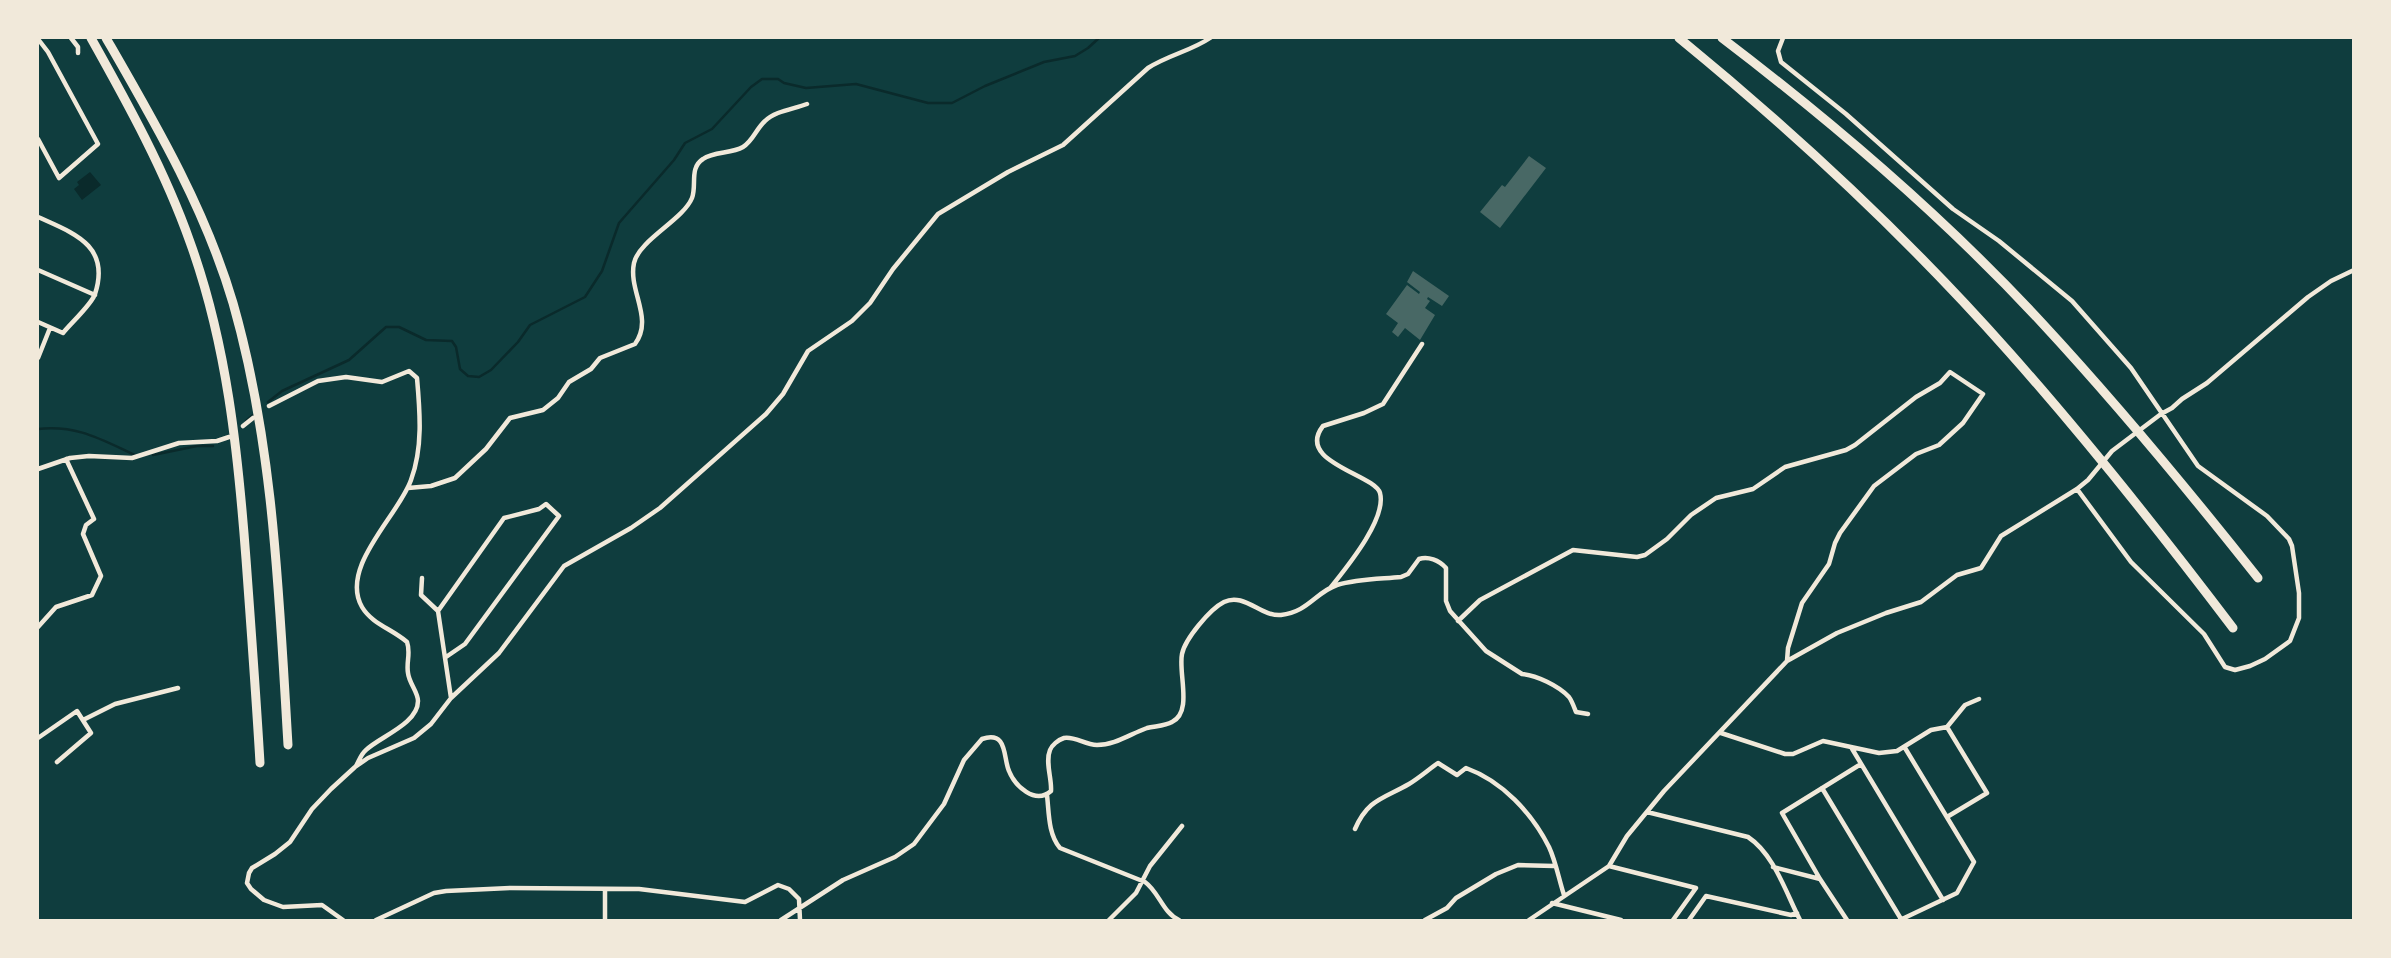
<svg xmlns="http://www.w3.org/2000/svg" width="2391" height="958" font-family="'IBM Plex Sans',sans-serif">
	<style>
		.water { fill: #0a2a2b }
		.lines { fill: none; stroke-linecap: round; stroke-linejoin: round }
		.stream { stroke: #0a2a2b; stroke-width: 2.5 }
		.building { fill: #486865 }
		.minor { stroke: #f1e9da; stroke-width: 4.5 }
		.motorway { stroke: #f1e9da; stroke-width: 9 }
	</style>
	<rect width="100%" height="100%" fill="#0f3d3e"/>
	<path class="water" d="M90 172 101 185 82 200 74 189 79 185 77 182Z"/>
	<g class="lines">
		<path class="stream" d="M268 402 282 391 349 360 386 327H399L426 340 452 341 456 347 460 369 468 376 479 377 491 370 518 342 530 325 585 297 602 271 619 223 674 160 685 143 712 129 751 87 762 79H778L784 83 806 88 856 84 928 103H952L985 86 1044 62 1075 56 1088 48 1099 38
			M246 421 253 415
			M38 429C78 425 100 439 135 455
			M153 455 197 446H213"/>
	</g>
	<path class="building" d="M1529 156 1546 168 1500 228 1480 212 1502 185 1505 187Z
		M1413 271 1449 296 1442 306 1428 297 1427 299 1430 301 1425 308 1435 315 1420 340 1405 328 1398 337 1392 332 1398 323 1386 314 1407 285 1419 294 1420 292 1407 282Z"/>
	<g class="lines">
		<path class="minor" d="M71 38 78 47V53
			M1783 38 1778 51 1781 62 1846 114 1953 209 1999 241 2072 301 2131 368 2198 466 2267 516 2289 539 2292 546 2299 593V618L2290 641 2265 659 2250 666 2235 670 2225 667 2204 634 2131 562 2077 489
			M38 39 48 52 98 144 59 178 38 139
			M38 217C73 233 111 245 95 294 92 304 71 323 63 333L38 322
			M38 270 95 295
			M38 358 50 328
			M269 406 318 381 346 377 382 382 409 371 417 378C420 412 423 448 411 480 399 515 339 567 362 607 372 624 392 629 407 642 411 653 406 662 408 673 409 683 418 692 418 701 418 724 379 737 366 750 361 754 359 761 356 766
			M243 426 253 418
			M38 469 70 458 89 456 132 458 179 443 217 441 229 437
			M408 488 431 486 455 478 486 449 510 418 543 410 558 398 569 382 591 369 600 358 635 344C654 318 628 291 634 263 639 240 683 220 692 198 697 185 689 168 703 159 714 151 731 154 743 147 753 141 756 129 765 121 775 111 794 109 807 104
			M422 578 421 595 438 611
			M1331 587C1346 568 1387 519 1380 493 1374 474 1295 462 1323 426L1364 413 1383 404 1422 344
			M1458 621 1480 600 1573 550 1637 557 1645 555 1667 539 1691 515 1716 498 1753 489 1785 467 1846 450 1855 445 1916 397 1940 383 1950 372 1983 394 1963 423 1939 445 1916 454 1874 486 1840 533 1835 543 1829 564 1802 603 1788 648 1787 661
			M38 627 56 607 92 595 101 576 83 534 86 525 94 519 66 459
			M446 657 465 644 559 516 546 504 539 509 504 518 438 611 451 698
			M83 720 115 704 178 688
			M1947 727 1987 793 1947 817
			M1721 733 1785 754H1793L1823 741 1879 753 1897 751 1931 730 1947 727 1965 705 1979 699
			M38 738 77 711 91 733 57 762
			M1851 747 1943 900
			M1822 788 1901 919
			M1047 795C1049 812 1048 834 1060 848L1145 882C1159 892 1163 913 1179 920
			M1647 812 1748 837C1774 854 1786 893 1800 920
			M1355 829C1368 799 1383 799 1409 784 1419 778 1428 770 1438 763L1457 775 1466 768C1502 781 1532 813 1549 847 1556 862 1559 880 1564 895
			M1609 866 1696 888 1673 920
			M1773 867 1820 879
			M1552 903 1621 920
			M343 920 322 905 283 907 264 900 251 889 247 883 249 873 252 868 275 854 290 842 312 809 331 789 355 767 368 758 414 738 431 724 451 698 499 653 564 566 631 528 660 508 766 414 783 394 808 351 852 321 870 303 893 269 938 214 1008 172 1063 145 1148 68C1168 55 1191 51 1210 38
			M376 920 434 893 446 891 510 888 639 889 745 902 778 885 789 889 799 899 800 920
			M605 920V889
			M781 920 843 880 895 857 914 844 944 804 964 760 982 739C1008 730 1003 758 1009 771 1015 786 1035 805 1051 791 1052 779 1045 762 1050 750 1052 745 1058 740 1064 738 1075 736 1085 745 1097 745 1115 745 1130 734 1147 728 1155 726 1165 726 1172 722 1193 712 1178 673 1182 654 1185 639 1210 609 1224 602 1244 592 1261 617 1281 615 1308 612 1316 592 1337 585 1357 579 1381 579 1401 577L1408 574 1419 559C1428 556 1439 560 1446 568V601L1450 611 1486 651 1522 674C1536 675 1559 686 1569 697 1572 701 1574 707 1576 712L1588 714
			M1109 920 1136 893 1150 866 1182 826
			M1425 920 1447 908 1456 898 1496 874 1518 865 1554 866
			M1529 920 1609 866 1627 836 1664 791 1787 661 1837 633 1886 613 1921 602 1957 575 1981 568 2001 536 2077 489 2088 480 2112 451 2161 414 2172 408 2182 399 2207 383 2308 297 2331 281 2354 270
			M1689 920 1706 896 1791 915 1797 913
			M1847 920 1820 879 1782 813 1861 764
			M1900 920 1957 893 1974 862 1905 748"/>
		<path class="motorway" d="M91 38C128 104 165 171 190 242 227 344 238 452 246 559 251 627 256 695 260 763
			M106 38C155 123 205 208 233 303 274 446 279 597 288 745
			M1679 38C1795 133 1909 239 2009 352 2088 441 2161 533 2233 628
			M1722 38C1835 124 1945 218 2042 323 2118 405 2189 491 2258 578"/>
	</g>
	<rect width="2391" height="958" fill="none" stroke="#f1e9da" stroke-width="78"/>
</svg>
